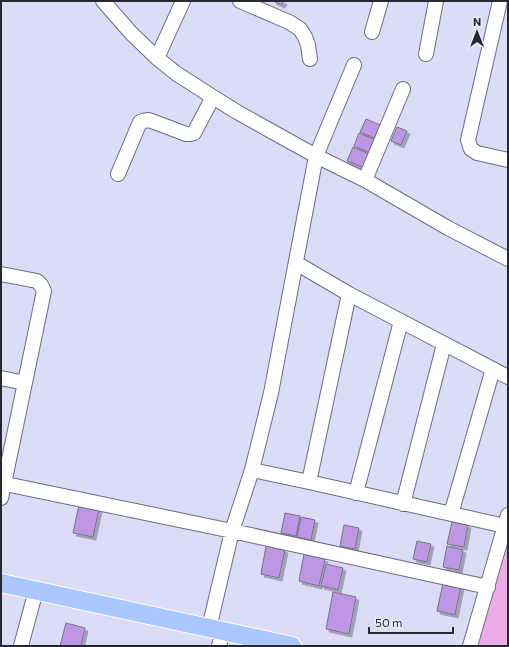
<svg xmlns="http://www.w3.org/2000/svg" width="509" height="647" font-family="Commissioner,sans-serif">
	<style>
		.green { fill: #ebace8 }
		.building { fill: #bd97e4; stroke: #7a7085; filter: url(#shadow) }
		.lines { fill: none; stroke-linecap: round; stroke-linejoin: round }
		.minor-casing { stroke: #6c6c82; stroke-width: 16 }
		.major-casing { stroke: #fff; stroke-width: 20 }
		.minor { stroke: #fff; stroke-width: 14 }
		.major { stroke: #aac7fe; stroke-width: 18 }
	</style>
	<defs>
		<filter id="shadow"><feDropShadow dx="3" dy="3" stdDeviation="0" flood-color="#0004"/></filter>
	</defs>
	<rect width="100%" height="100%" fill="#dbdcf5"/>
	<path class="green" d="M508 540V646H477Z"/>
	<path class="building" d="M273 1H284L282 5Z
		M366 119 385 127 379 140 360 132Z
		M397 127 407 131 401 145 391 141Z
		M359 133 378 141 373 154 354 146Z
		M353 147 372 155 367 169 347 161Z
		M79 505 99 509 93 537 73 533Z
		M285 513 300 516 296 536 281 533Z
		M301 517 315 520 311 540 297 537Z
		M452 522 468 525 464 547 447 544Z
		M344 525 359 528 355 549 340 546Z
		M417 541 431 544 427 562 413 559Z
		M266 546 285 550 279 578 261 574Z
		M447 546 463 550 459 570 443 567Z
		M304 554 325 559 319 586 299 581Z
		M326 564 343 568 338 590 321 586Z
		M443 583 461 586 455 615 437 611Z
		M333 592 356 597 349 634 326 629Z
		M66 623 85 628 81 646H60Z"/>
	<g class="lines">
		<defs>
			<path id="minor" d="M103 1 131 33 157 58 177 74 213 97 237 112 316 156 365 180 448 228 508 259
				M240 1 289 22 300 29 305 37 308 45 310 59
				M500 1 468 140 471 149 477 153 508 160
				M372 32 381 1
				M426 54 436 1
				M157 58 183 1
				M118 174 140 122 143 121 149 120 186 134H190L194 133 213 97
				M365 180 403 89
				M296 263 349 294 508 377
				M1 274 37 281 41 285 44 291 1 498
				M1 378 25 383
				M252 470 309 482 505 526
				M309 482 349 294
				M1 483 232 531 488 587
				M356 493 401 321
				M403 504 444 344
				M451 514 493 369
				M209 628 232 531 252 470 271 393 316 156 354 65
				M21 646 36 590
				M219 646 223 631
				M470 646 508 515"/>
			<path id="major" d="M1 583 292 646"/>
		</defs>
		<use href="#minor" class="minor-casing"/>
		<use href="#major" class="major-casing"/>
		<use href="#minor" class="minor"/>
		<use href="#major" class="major"/>
	</g>
	<rect width="509" height="647" fill="none" stroke="#272730" stroke-width="4"/>
	<g transform="translate(477 32)" stroke="#e9eafe" stroke-width="3" paint-order="stroke">
	<path d="M0-3L7 15L0 10L-7 15Z" fill="#272730"/>
	<text y="-6" font-size="11" font-weight="bold" text-anchor="middle" fill="#272730">N</text>
	</g>
	<path d="M369 627v6h84v-6" fill="none" stroke="#272730" stroke-width="2"/>
	<text x="375" y="627" font-size="12" fill="#272730" stroke="#e9eafe" stroke-width="3" paint-order="stroke">50 m</text>
</svg>
